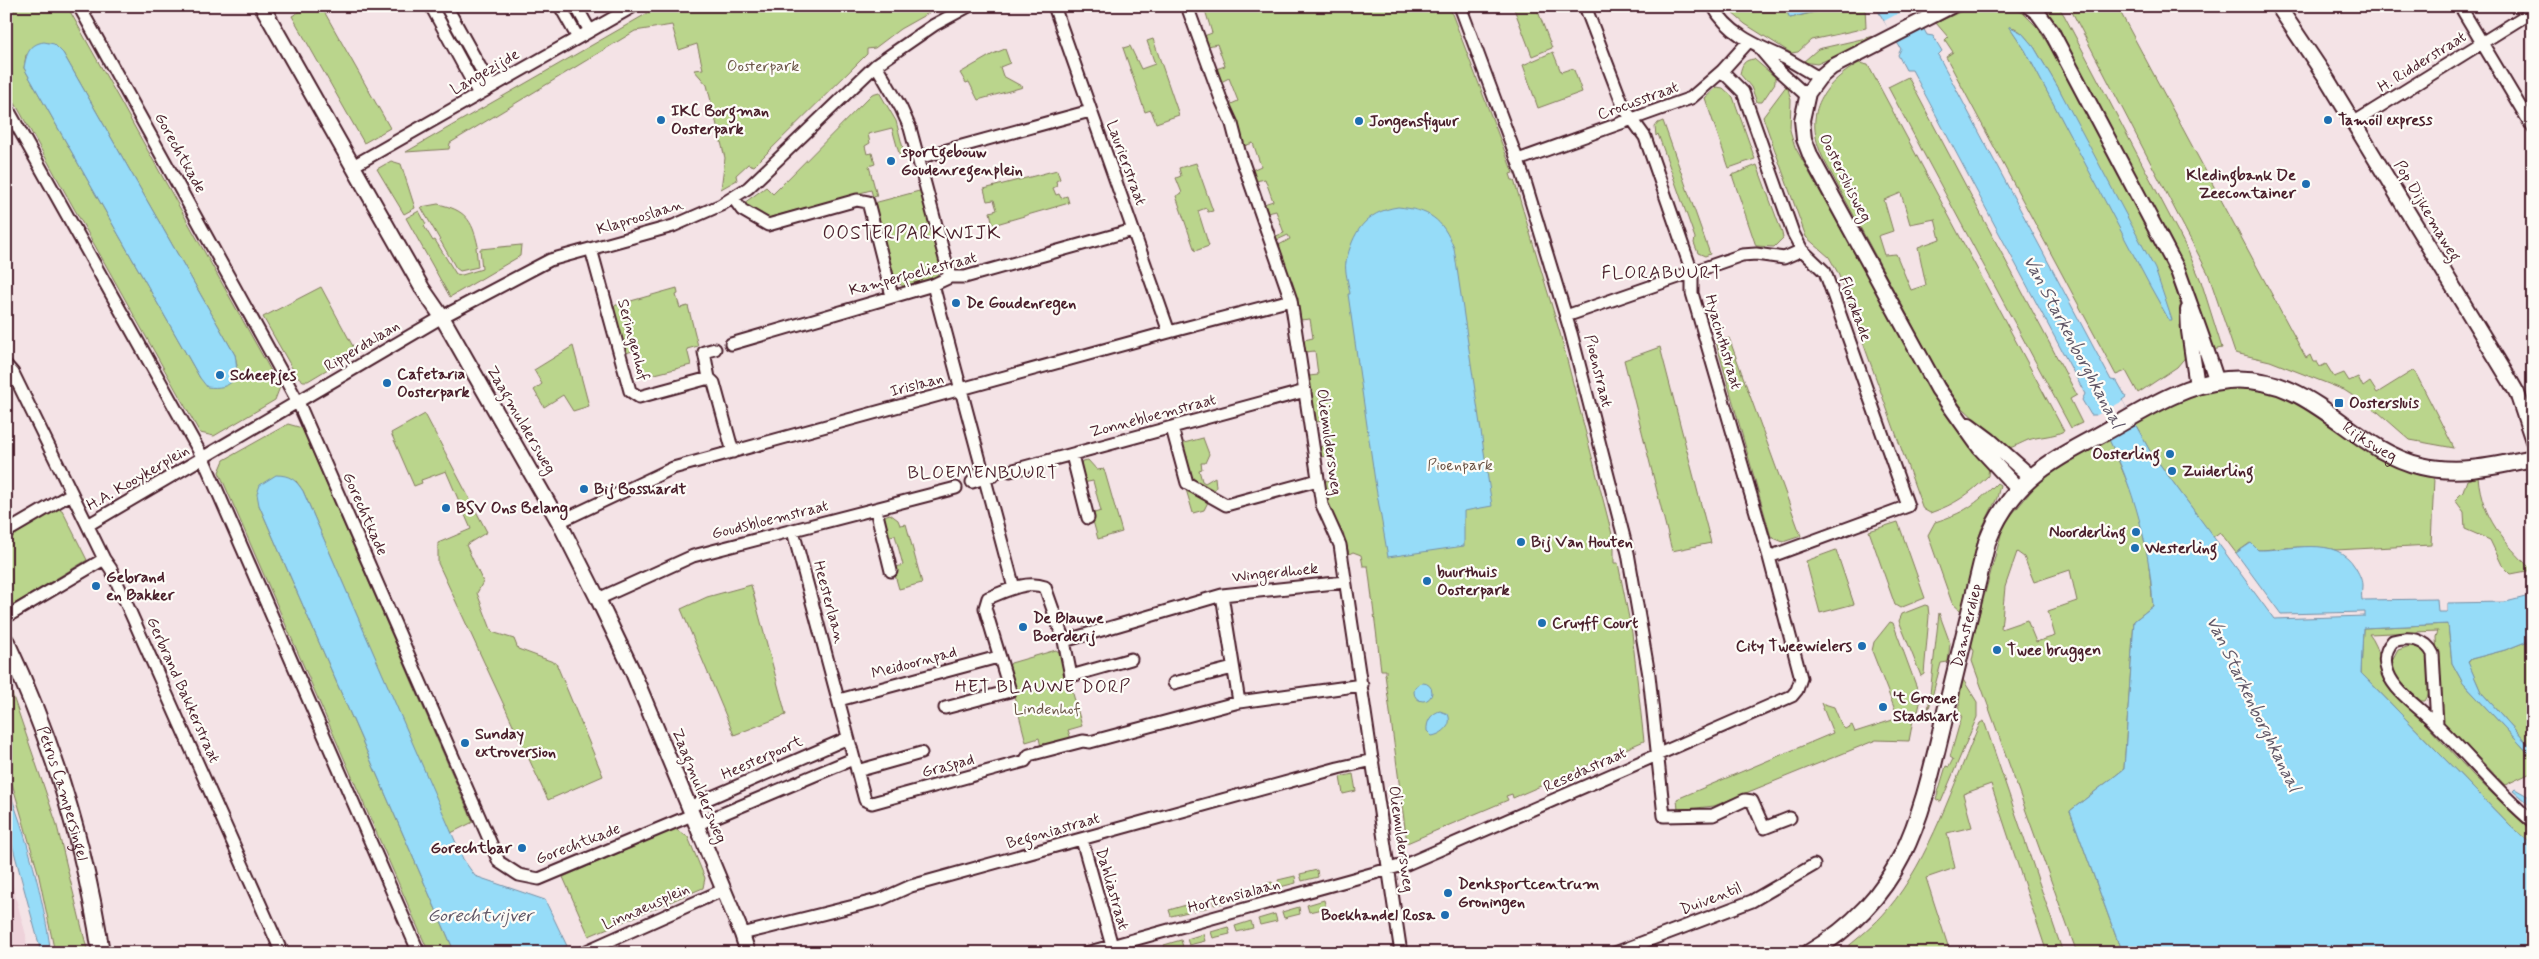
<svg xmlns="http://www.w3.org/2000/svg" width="2539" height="959" font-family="Mynerve,sans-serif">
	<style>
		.built { fill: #eed2da }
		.green { fill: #bad58c; stroke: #827a5c; fill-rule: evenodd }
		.water { fill: #96dcf8; stroke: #7890a6 }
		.pier { fill: #f4e3e6 }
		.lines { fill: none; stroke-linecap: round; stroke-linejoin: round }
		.minor-casing { stroke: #4a1f2b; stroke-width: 15 }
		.tertiary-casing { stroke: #4a1f2b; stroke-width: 18 }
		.secondary-casing { stroke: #4a1f2b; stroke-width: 20 }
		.minor { stroke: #fdfcf7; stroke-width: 11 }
		.tertiary { stroke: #fdfcf7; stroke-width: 14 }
		.secondary { stroke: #fdfcf7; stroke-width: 16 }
		.poi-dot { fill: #1f6fb2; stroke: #fdfcf7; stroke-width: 2 }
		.labels { text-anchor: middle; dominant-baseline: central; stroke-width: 4.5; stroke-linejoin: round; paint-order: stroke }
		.street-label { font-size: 16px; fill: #4a1f2b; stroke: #fdfcf7 }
		.park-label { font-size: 16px; fill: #6c5648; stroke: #fdfcf7 }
		.poi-label { font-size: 16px; font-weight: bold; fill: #4a1f2b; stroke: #fdfcf7; text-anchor: start }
		.neighbourhood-label { font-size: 18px; letter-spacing: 1px; fill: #4a1f2b; stroke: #fdfcf7 }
		.water-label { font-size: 18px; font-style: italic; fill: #615868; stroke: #fdfcf7 }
		.quarter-label { font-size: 19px; letter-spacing: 1px; fill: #4a1f2b; stroke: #fdfcf7 }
	</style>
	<rect width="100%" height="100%" fill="#f4e3e6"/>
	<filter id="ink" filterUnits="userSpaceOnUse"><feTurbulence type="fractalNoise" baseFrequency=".02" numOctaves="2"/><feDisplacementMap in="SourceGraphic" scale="10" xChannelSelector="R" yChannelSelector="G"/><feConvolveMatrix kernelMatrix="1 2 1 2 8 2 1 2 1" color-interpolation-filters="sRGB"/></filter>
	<g filter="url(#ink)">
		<path class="built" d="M6 862 26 935 27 953H6Z"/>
		<path class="green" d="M20 6H67L280 387 275 400 214 436 200 433 6 87V14ZM63 53 235 355 237 366 200 378 24 68 26 55Z
			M309 6H321L390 128 364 143 292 16Z
			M434 6H443L478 71 474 73Z
			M660 6H941L900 29 875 48 867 49V54L754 166 748 164 736 175 737 180 721 189 725 158 707 85 694 70 703 69 697 44 679 50 672 25 635 31 450 143 449 149 406 152Z
			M1194 6H1449L1513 173 1510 174 1512 180H1514L1560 333 1614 542V563H1618L1632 633 1644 741 1513 798 1512 794 1506 796 1508 800 1407 843 1385 674 1386 673V670H1381L1368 566H1363L1361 555 1353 552 1349 554 1344 535 1328 506 1323 481 1333 480 1330 456 1320 457 1319 447 1328 445 1324 421 1315 422 1309 376 1318 375 1315 351 1305 352 1304 340 1313 338 1310 319 1300 320 1296 296 1279 245 1290 239 1288 235 1277 240 1276 236 1284 233 1276 211 1268 213 1264 204 1273 201 1265 179 1256 181 1252 170 1261 166 1253 143 1244 146 1229 105 1238 101 1229 78 1221 82 1216 69 1225 66 1217 44 1208 46 1204 36 1212 33 1205 10 1196 13Z
			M1513 6H1536L1552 48 1532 56Z
			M1724 6H1784L1790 18 1841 6H1865L1866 28 1811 40 1798 52 1791 53 1745 24Z
			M1973 6 2013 8 2023 13 2038 28 2061 65 2170 272 2180 303 2188 354 2177 367 2138 393 2126 371 2116 375 1946 57 1953 52 1945 40 1948 37 1936 23ZM2010 27 2015 28 2022 33 2034 47 2059 89 2169 320 2025 50Z
			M2043 6H2058L2064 15 2187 249 2201 281 2222 348 2212 350 2181 262 2073 58 2059 27Z
			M2069 6H2117L2306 358 2310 355 2313 362H2317L2320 367 2326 364 2334 377 2344 373 2349 381 2358 377 2363 387 2370 382 2377 393 2414 370 2454 448 2410 440 2378 412 2344 390 2270 361 2235 353 2208 273Z
			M1879 35 1880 37 1817 64 1803 62 1818 49Z
			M1153 39 1179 115 1156 123 1151 110 1145 112 1123 48 1130 46 1141 69 1155 64 1147 41Z
			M1005 49 1010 63 1000 67 1003 76 1023 87 978 100 969 82 966 83 960 73 993 54Z
			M1553 52 1561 72 1570 69 1574 70 1582 92 1538 108 1523 65Z
			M1754 59 1775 77V83L1762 102H1757L1751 87 1740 74C1742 64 1744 60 1754 59Z
			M1859 63 1868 65 2064 431C2052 437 2040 436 2028 440 2019 444 2016 446 2006 449L1961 406 1941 378 1823 158C1803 115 1821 85 1859 63ZM1901 193 1910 224 1935 219 1940 239 1918 247 1926 285 1911 290 1896 254 1884 255 1878 236 1893 231 1884 200Z
			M1908 77 2077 395 2070 399 2082 423 2071 428 1888 87Z
			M1787 85 1791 100 1790 130 1795 147 1936 399 1989 466 1988 476C1968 495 1956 504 1930 513L1923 509 1838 273 1829 257 1806 237 1763 117Z
			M1717 87 1723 88 1733 97 1755 159 1729 168 1705 98Z
			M879 92 896 121 905 156 900 157 892 128 868 134 870 143 865 146 867 154 872 153 875 164 869 166 877 196 873 197 871 190 771 217 772 221 746 209 744 203 766 187 773 194 872 94Z
			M1663 121 1710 254 1705 256 1698 253 1694 243 1695 238 1658 134 1656 136 1655 127 1658 123Z
			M391 161 401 164 415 208 404 214 377 169Z
			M1196 163 1213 211 1208 212 1206 208 1198 211 1209 246 1195 251 1176 196 1182 193 1176 178 1181 176 1179 168Z
			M1757 165 1782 233 1783 238 1774 247 1756 246 1732 175Z
			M1057 170 1060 179 1056 181 1057 186 1053 188 1056 195 1059 194 1061 198 1067 196 1069 203 993 225 990 212 997 210 994 200 987 201 984 189Z
			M923 190 943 263 936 277 903 286 896 282 874 203Z
			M438 204C465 210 472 219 478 246L476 247 478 267 460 271 456 268 421 207Z
			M419 211 426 224 424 226 433 241 435 240 456 274 462 275 482 269 480 249 521 245 520 256 450 297 406 218Z
			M321 287 356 352 308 381H303L296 375 263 317Z
			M677 288 678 294 676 295 680 308 688 306 698 346 687 349 691 365 643 377 636 350 626 353 613 306Z
			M1729 338 1801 536 1783 542 1771 537 1716 342Z
			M573 346 589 406 573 411 563 395 544 407 534 390 542 384 534 370Z
			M1660 347 1711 543 1672 551 1624 360Z
			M2219 388H2256L2287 396 2388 461 2420 475 2434 478 2431 545 2336 550C2313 544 2286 548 2262 550H2258L2250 543 2236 553 2220 532 2213 537 2150 451 2135 424 2188 395Z
			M425 414 487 532 466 545 483 582 477 593 492 632 514 639 518 649 556 663 603 776 548 800 438 563V543L471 529 446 471 424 479 421 480 422 483 414 486 391 433Z
			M288 424 302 428 473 822 451 833 303 491 296 481 259 505 455 953H429L219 472 224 460Z
			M1203 438 1209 454 1205 463H1201L1202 469 1199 470 1202 481 1205 483 1215 477 1216 487 1212 494 1190 480 1187 456 1182 455 1180 444Z
			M2109 438 2136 503 2148 556 2153 606 2134 621 2124 769 2070 811 2122 953H2077L1972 661 1974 651 1971 644 2004 524 2043 477ZM2017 552 2024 557 2034 582 2070 570 2077 601 2048 611 2055 636 2036 642 2027 620 2001 629 2005 587Z
			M1088 460 1097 470 1104 469 1122 532 1098 539 1091 514 1101 511 1093 481 1083 483 1080 466 1082 461Z
			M2478 477C2482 518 2504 542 2532 570L2511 574 2502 565 2490 540 2465 529 2464 512 2455 500 2463 492 2467 480Z
			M1997 483 2000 485 1997 498 1981 530 1961 611 1952 603 1928 535 1935 522C1964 513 1975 505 1997 483Z
			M1185 486 1209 500 1204 510 1193 513Z
			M57 509 62 510 87 560 14 604 7 603 6 540Z
			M890 514 898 520 900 525 906 524 922 583 899 589 893 568 903 565 895 535 885 537 884 516Z
			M1898 522 1925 598 1900 608 1895 605 1869 531Z
			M1836 550 1854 604 1820 613 1806 561Z
			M751 585 786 715 734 735 681 609 707 597Z
			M1925 605 1928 606 1929 616 1924 674 1921 676 1899 621 1902 614Z
			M1939 613 1950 643 1948 662 1941 663 1928 712Z
			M1890 622 1893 623 1921 699 1918 712 1895 710 1872 651 1874 642Z
			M2448 624 2452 663 2463 683 2533 758V772L2505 785 2440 718 2436 637 2438 631 2369 634C2381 649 2381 668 2390 686L2475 777 2533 832V845L2511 827 2361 673 2363 628Z
			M2533 639V750L2481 692 2468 663 2471 659 2505 650Z
			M2410 646C2417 647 2423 649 2427 655 2433 664 2432 692 2425 701H2418L2396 680 2390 665 2398 650Z
			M1056 650 1062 654 1082 726 1068 730 1071 739 1041 747 1039 738 1026 742 1007 669 1011 663Z
			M6 676 56 822 88 953H55L38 872 6 763Z
			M1962 678 1977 702V717L1941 802 1936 799 1946 766 1949 767 1953 759 1950 757 1962 715 1958 714Z
			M1821 703 1834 707 1842 726 1845 729 1852 725 1855 732 1899 718 1913 720 1909 741 1876 740 1714 806 1678 810 1677 799 1833 733Z
			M1984 721 2063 953H2047L1991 784 1963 794 1972 827 1947 833 1955 868 1926 878 1950 952 1840 953C1857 939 1875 925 1888 909 1930 859 1954 782 1980 723Z
			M1353 774 1356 791 1343 794 1340 777Z
			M675 829 688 837 705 878 703 888 589 936 563 877Z
			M1317 870 1318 877 1302 881 1300 874Z
			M1295 876 1296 883 1280 887 1278 880Z
			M1272 882 1274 889 1258 893 1256 886Z
			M1251 888 1252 895 1236 899 1234 892Z
			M1229 894 1231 901 1214 905 1212 898Z
			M1208 900 1209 907 1193 911 1191 904Z
			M1324 900 1326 908 1309 912 1307 905Z
			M1186 905 1188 912 1171 916 1169 910Z
			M1299 907 1300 914 1284 918 1282 912Z
			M1275 914 1277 921 1260 925 1258 919Z
			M1251 921 1253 928 1237 932 1235 926Z
			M1228 927 1230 934 1213 938 1211 932Z
			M1203 934 1205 941 1189 945 1187 939Z
			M1181 940 1183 947 1166 951 1164 945Z"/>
		<path class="water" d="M1784 6H1836L1790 18Z
			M1875 6H1911L1927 35 1933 36 1942 51 1938 55 2111 380 2117 381 2126 397 2122 400 2150 451 2274 619 2365 616V612L2281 614 2236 553 2251 543 2258 550C2289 551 2336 534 2355 567 2358 572 2362 579 2362 585 2362 590 2361 595 2362 600L2437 599 2438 612H2447V603L2506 602 2533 595V639L2505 650 2471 659 2468 662 2481 692 2533 750V758L2463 683 2452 663 2448 624 2363 628 2361 673 2511 827 2533 845V953H2122L2070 811 2124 769 2134 621 2153 606C2149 537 2130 475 2096 415H2091L2082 400 2085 394 1912 70H1906L1898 55 1901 49Z
			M2009 26 2022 33 2034 47 2059 89 2155 269 2172 320H2169L2150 286 2025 50Z
			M44 42 54 44 63 53 235 355C240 379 232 390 207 387L200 378 24 68C26 55 29 44 44 42Z
			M1398 207C1429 210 1442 218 1454 248L1492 506 1464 511V546L1388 557 1376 488 1348 294H1350C1349 285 1344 270 1346 262 1353 233 1364 212 1398 207Z
			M276 475C290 475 296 480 303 491L463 859 475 876 545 900 567 946 551 953H455L259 505 257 494 260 485Z
			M1414 692a9 9 0 1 1 18 0a9 9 0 1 1-18 0Z
			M1440 711 1448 714C1453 725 1443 734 1432 736L1427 731C1426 721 1432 713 1440 711Z
			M6 783C27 836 43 896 51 953H40L39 944 6 822Z
			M2515 789 2533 799V808L2513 791Z"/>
		<path class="pier" d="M1912 6 1924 28 1895 43 1884 21Z
			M2123 401 2135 424 2107 439 2095 416Z"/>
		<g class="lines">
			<defs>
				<path id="minor" d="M79 6 298 402 499 862 519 875 539 879 692 815
					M431 6 479 94
					M446 6 491 87
					M560 6 578 38
					M576 6 590 31
					M1054 6 1169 332
					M1187 6 1222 102 1232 124 1239 151 1291 300 1322 505 1340 545 1401 953
					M1460 6 1523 175 1571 333 1628 553 1649 675 1664 816 1713 815 1745 800 1752 801 1764 828 1790 818
					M1713 6C1728 34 1758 46 1785 58 1796 64 1807 71 1819 78
					M2460 6 2533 128
					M1760 49 1777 69 1807 96
					M876 65 901 108 910 128 950 277
					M1722 71 1743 92 1793 233 1802 250 1825 272 1908 506 1769 557
					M6 106 203 458 419 953
					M2353 123 2533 11
					M918 158 1090 111
					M1518 160 1691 98 1722 71 1749 41
					M353 166 634 6
					M734 199 742 210 768 225 857 200 868 202 892 296
					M591 249 630 391 639 397 709 378 704 352 715 349
					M933 285 1014 588
					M1566 316 1742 255 1756 254 1784 258 1802 250
					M731 344 933 285 950 277H965L1133 230
					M6 365 13 373 104 559 111 569 282 953
					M709 378 714 383 733 452
					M1172 428 1187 483 1226 505 1318 480
					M1072 455 1088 518
					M1010 471 1305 391
					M972 482 994 475
					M876 510 891 571
					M559 522 673 468 1169 332 1291 300
					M88 525 442 317 550 260 673 226 721 205 748 188 876 65 934 25 969 6
					M793 531 865 800 872 803 1025 761 1029 755 1083 741 1090 742 1239 702 1362 685
					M6 532 71 494
					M1222 595 1239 702
					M598 599 693 556 956 488
					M6 617 104 559
					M1064 641 1222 595 1345 582
					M1174 683 1233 668
					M839 700 998 657
					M945 708 1010 691 985 608 988 598C1006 591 1026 580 1045 587L1064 641 1071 676 1131 659
					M2437 724 2433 654C2426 639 2409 636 2393 641 2385 650 2383 660 2388 673 2395 692 2420 708 2435 723 2468 755 2497 792 2533 822
					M857 771 921 753
					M689 807 848 738
					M696 825 853 759
					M1082 840 1112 946
					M742 934 882 899 911 886 1338 768 1373 760
					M582 953 723 890
					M1086 953 1407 864 1792 696 1797 690 1801 678 1769 557 1692 293V272L1645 137 1624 108 1585 6
					M1615 953 1752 901 1814 865"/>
				<path id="tertiary" d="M262 6 422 288 442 317 559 522 598 599 632 670 742 934 748 953
					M1951 6 1832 67 1819 78 1808 93 1802 120 1804 139 1811 157 1938 389 1980 448 2018 489
					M2029 6 2038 13 2051 31 2178 271C2191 308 2205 344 2217 382
					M2278 6 2327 79 2509 379 2517 393 2533 441
					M2188 310 2189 331 2197 386
					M1969 425 1989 440 2031 477"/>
				<g id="secondary">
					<path id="s1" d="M6 642C52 740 85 845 101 953"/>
					<path id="s2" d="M1809 953C1906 896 1921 816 1945 715 1959 657 1973 599 1987 542 2009 485 2045 464 2096 437 2137 415 2180 384 2227 380 2314 373 2347 448 2421 466 2458 475 2495 466 2533 458"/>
				</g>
			</defs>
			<use href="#minor" class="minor-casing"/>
			<use href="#tertiary" class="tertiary-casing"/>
			<use href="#secondary" class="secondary-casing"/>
			<use href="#minor" class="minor"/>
			<use href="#tertiary" class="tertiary"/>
			<use href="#secondary" class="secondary"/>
		</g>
	</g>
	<g class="poi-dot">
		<circle cx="661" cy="120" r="5"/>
		<circle cx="2328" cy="120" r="5"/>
		<circle cx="1359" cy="121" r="5"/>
		<circle cx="891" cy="161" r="5"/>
		<circle cx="2306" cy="184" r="5"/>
		<circle cx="956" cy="303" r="5"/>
		<circle cx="220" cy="375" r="5"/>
		<circle cx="387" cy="383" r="5"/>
		<rect x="2334" y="398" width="10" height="10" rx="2.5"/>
		<circle cx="2170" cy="454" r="5"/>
		<circle cx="2172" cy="471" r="5"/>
		<circle cx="584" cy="489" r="5"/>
		<circle cx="446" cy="508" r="5"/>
		<circle cx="2136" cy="532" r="5"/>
		<circle cx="1521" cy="542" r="5"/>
		<circle cx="2135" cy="548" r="5"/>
		<circle cx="1427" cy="581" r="5"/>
		<circle cx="96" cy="586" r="5"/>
		<circle cx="1542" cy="623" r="5"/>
		<circle cx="1023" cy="627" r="5"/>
		<circle cx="1862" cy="646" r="5"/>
		<circle cx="1997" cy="650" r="5"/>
		<circle cx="1883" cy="707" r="5"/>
		<circle cx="465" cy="743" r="5"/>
		<circle cx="522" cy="848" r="5"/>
		<circle cx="1448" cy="893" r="5"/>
		<circle cx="1445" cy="915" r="5"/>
	</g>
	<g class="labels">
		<g class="street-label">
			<text transform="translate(2422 62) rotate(-32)">H. Ridderstraat</text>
			<text transform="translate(485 72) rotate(-30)">Langezijde</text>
			<text transform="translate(1638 101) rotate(-20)">Crocusstraat</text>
			<text transform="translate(180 153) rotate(61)">Gorechtkade</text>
			<text transform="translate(1126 163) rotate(70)">Laurierstraat</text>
			<text transform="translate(1845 178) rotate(63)">Oostersluisweg</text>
			<text transform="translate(2427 211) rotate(59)">Pop Dijkemaweg</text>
			<text transform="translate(640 217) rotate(-17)">Klaprooslaan</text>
			<text transform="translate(913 274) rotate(-15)">Kamperfoeliestraat</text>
			<text transform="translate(1855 309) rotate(70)">Florakade</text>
			<text transform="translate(633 340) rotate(75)">Seringenhof</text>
			<text transform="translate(1723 342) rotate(74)">Hyacinthstraat</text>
			<text transform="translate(362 346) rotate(-31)">Ripperdalaan</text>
			<text transform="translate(1598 371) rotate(76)">Pioenstraat</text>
			<text transform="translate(917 385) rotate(-15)">Irislaan</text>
			<text transform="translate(1153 416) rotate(-15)">Zonnebloemstraat</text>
			<text transform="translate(521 420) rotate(60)">Zaagmuldersweg</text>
			<text stroke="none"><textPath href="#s2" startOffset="921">Rijksweg</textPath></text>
			<text transform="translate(1329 442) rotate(82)">Oliemuldersweg</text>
			<text transform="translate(138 478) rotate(-30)">H.A. Kooykerplein</text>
			<text transform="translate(365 514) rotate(66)">Gorechtkade</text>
			<text transform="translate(770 520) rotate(-14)">Goudsbloemstraat</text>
			<text transform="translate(1275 573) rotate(-6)">Wingerdhoek</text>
			<text transform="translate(829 602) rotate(75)">Heesterlaan</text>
			<text stroke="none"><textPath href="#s2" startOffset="376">Damsterdiep</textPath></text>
			<text transform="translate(914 663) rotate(-15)">Meidoornpad</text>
			<text transform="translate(183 690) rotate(66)">Gerbrand Bakkerstraat</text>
			<text transform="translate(762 758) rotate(-24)">Heesterpoort</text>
			<text transform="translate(948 766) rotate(-15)">Graspad</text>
			<text transform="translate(1585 770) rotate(-24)">Resedastraat</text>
			<text transform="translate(699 786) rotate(68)">Zaagmuldersweg</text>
			<text stroke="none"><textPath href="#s1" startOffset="162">Petrus Campersingel</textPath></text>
			<text transform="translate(1053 831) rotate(-16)">Begoniastraat</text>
			<text transform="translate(1401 839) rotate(82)">Oliemuldersweg</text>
			<text transform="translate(578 844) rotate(-21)">Gorechtkade</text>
			<text transform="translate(1112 889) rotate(74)">Dahliastraat</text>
			<text transform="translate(1234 896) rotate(-15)">Hortensialaan</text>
			<text transform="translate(1711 899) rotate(-21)">Duiventil</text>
			<text transform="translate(646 907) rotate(-24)">Linnaeusplein</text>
		</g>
		<g class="park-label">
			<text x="763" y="66">Oosterpark</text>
			<text x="1460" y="465">Pioenpark</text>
			<text x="1047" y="709">Lindenhof</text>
		</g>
		<g class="poi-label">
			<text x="671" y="111">IKC Borgman<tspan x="671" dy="18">Oosterpark</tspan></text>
			<text x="2338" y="120">Tamoil express</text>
			<text x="1369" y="121">Jongensfiguur</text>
			<text x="901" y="152">sportgebouw<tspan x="901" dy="18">Goudenregenplein</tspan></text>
			<text x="2296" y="175" text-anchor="end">Kledingbank De<tspan x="2296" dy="18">Zeecontainer</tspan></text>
			<text x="966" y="303">De Goudenregen</text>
			<text x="397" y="374">Cafetaria<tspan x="397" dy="18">Oosterpark</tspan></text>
			<text x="230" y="375">Scheepjes</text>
			<text x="2349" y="403">Oostersluis</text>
			<text x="2160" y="454" text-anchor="end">Oosterling</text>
			<text x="2182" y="471">Zuiderling</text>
			<text x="594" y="489">Bij Bosshardt</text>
			<text x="456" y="508">BSV Ons Belang</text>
			<text x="2126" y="532" text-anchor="end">Noorderling</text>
			<text x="1531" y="542">Bij Van Houten</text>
			<text x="2145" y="548">Westerling</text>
			<text x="1437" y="572">buurthuis<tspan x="1437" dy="18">Oosterpark</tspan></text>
			<text x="106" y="577">Gebrand<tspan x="106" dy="18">en Bakker</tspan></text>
			<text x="1033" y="618">De Blauwe<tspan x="1033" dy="18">Boerderij</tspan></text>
			<text x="1552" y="623">Cruyff Court</text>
			<text x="1852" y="646" text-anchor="end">City Tweewielers</text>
			<text x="2007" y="650">Twee bruggen</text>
			<text x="1893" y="698">'t Groene<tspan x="1893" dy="18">Stadshart</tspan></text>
			<text x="475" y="734">Sunday<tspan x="475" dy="18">extroversion</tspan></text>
			<text x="512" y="848" text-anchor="end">Gorechtbar</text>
			<text x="1458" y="884">Denksportcentrum<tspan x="1458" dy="18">Groningen</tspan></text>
			<text x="1435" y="915" text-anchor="end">Boekhandel Rosa</text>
		</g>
		<g class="neighbourhood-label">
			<text x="1662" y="273">FLORABUURT</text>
			<text x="983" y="473">BLOEMENBUURT</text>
			<text x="1043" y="687">HET BLAUWE DORP</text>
		</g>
		<g class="water-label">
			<text transform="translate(2073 342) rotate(62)">Van Starkenborghkanaal</text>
			<text transform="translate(2253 704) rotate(64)">Van Starkenborghkanaal</text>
			<text x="480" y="916">Gorechtvijver</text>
		</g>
		<g class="quarter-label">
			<text x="912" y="233">OOSTERPARKWIJK</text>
		</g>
	</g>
	<rect width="2539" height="959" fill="none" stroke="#fdfcf7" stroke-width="25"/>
	<rect x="12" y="12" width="2514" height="934" fill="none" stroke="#4a1f2b" stroke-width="2" filter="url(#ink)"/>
</svg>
